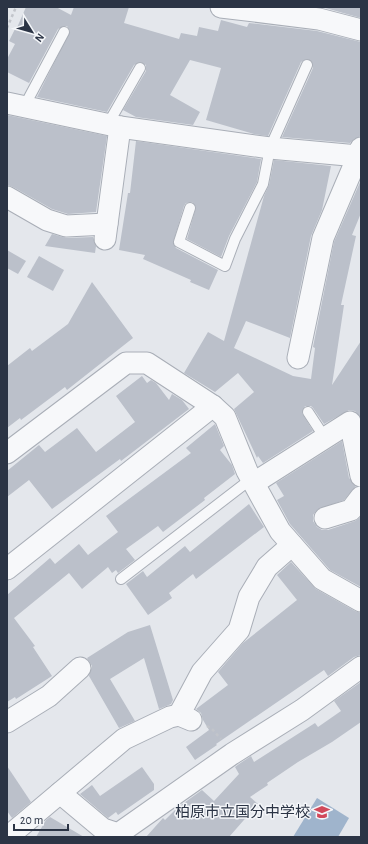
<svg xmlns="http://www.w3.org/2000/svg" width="368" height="844" font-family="'Alegreya Sans','Noto Sans JP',sans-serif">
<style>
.water{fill:#9fb4cc}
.building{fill:#bbc0ca}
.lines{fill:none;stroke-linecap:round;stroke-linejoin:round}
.lane-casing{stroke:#a9aeb7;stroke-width:12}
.street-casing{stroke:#a9aeb7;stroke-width:23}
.path{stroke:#c2c5cb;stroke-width:2.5;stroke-dasharray:3 3;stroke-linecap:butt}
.lane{stroke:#f7f8fa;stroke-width:10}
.street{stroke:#f7f8fa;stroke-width:21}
.labels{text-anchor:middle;stroke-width:3;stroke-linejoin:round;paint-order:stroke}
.poi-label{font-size:15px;fill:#2b3445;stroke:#f4f6f9;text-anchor:end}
</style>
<rect width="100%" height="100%" fill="#e4e7ec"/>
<path class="water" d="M317,798L349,818L338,837H293Z"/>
<g class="building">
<path d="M26,7H56L71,15L74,7H129L124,23L179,39L181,33L197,36L199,27L218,31L221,20L247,27L249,23L317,31L361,42V136L354,139L350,143L282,137L313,68L312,62L307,59L301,62L268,136L254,134L206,120L221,68L190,60L170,95L200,112L193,125L136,117L123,110L146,71V65L140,62L134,65L107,112L37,97L70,31L67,26H64L58,29L29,83L7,72V59L15,44L9,41L15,29L16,30Z"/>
<path d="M320,7H361V18L322,7Z"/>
<path d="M7,115L107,136L96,212L68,214L52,209L13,187L7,185Z"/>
<path d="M136,141L261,159L257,182L229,236L221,257L187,239L196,207L192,202L186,203L184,206L173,243L176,248L218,270L209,290L190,282L191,280L143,259L145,255L119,250L128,193H130Z"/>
<path d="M274,160L331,166L322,210L311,236L290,338L246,321L234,348L293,376L311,379L315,348L313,347L334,242L361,180V213L352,235L356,236L341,305H344L332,385L361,341V418L355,411L349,410L324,424L313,408L311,406H305L302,413L313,431L263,463L258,456L257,458L234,409L254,392L238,373L215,392L184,373L208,332L224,341L264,196L269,185Z"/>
<path d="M52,234L66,238L93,237L96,246L95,253L45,246Z"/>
<path d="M7,250L26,261L18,274L7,268Z"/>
<path d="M39,256L64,270L53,291L27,277Z"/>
<path d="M92,282L133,338L67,390L65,387L21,420L20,418L7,428V366L30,348L32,351L68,324Z"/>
<path d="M142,376L147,383L151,380L156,383L169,400L172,394L182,400L189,409L121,461L120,459L52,509L29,480L7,497V471L39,445L45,452L77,428L96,452L135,422L116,396Z"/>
<path d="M215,424L224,446L220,450L232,465L235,474L204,498L205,500L163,532L158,526L126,549L135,560L118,573L116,570L112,573L108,567L82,589L69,573L14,618L35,646L33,647L52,676L16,699L15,697L7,702V595L50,558L55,564L79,544L88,555L118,532L106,516L191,453L186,448Z"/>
<path d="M342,441L349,478L356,486L344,500L317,510L313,515V521L317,527L322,530H328L355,521L361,517V587L330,570L290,524L277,500L284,496L276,483Z"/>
<path d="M249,504L264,527L196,579L193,574L169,593L172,598L148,615L126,584L143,571L147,577L185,546L190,552Z"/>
<path d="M291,562L316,589L355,611L361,613V655L354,657L328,676L324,670L216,744L217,745L195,760L186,747L209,730L203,720L201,713L196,709L228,685L218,672L243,643L297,600L277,575Z"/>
<path d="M150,625L173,700L171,704L159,709L144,658L110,679L135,721L119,728L89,676L92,666L87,658L128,632Z"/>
<path d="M361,682V722L332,742L298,762L267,783L268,785L250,797L258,804L229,837H146L163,818L165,820L177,808L202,790L214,801L239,774L235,767L239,764L251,756L254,762L315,723L318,727L341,711L334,701Z"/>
<path d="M7,766L31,802L12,818L7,811Z"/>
<path d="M142,767L154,784V790L118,815L116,812L108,818L80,794L92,785L100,796Z"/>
<path d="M50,817L84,837H36L46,820Z"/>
</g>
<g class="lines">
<defs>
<g id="lane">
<path d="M24,107L64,32"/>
<path d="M108,124L140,68"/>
<path d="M190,208L179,242L225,266L235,239L263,184L270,148L307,65"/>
<path d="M308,412L325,438"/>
<path d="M121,579L251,479"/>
</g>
<g id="street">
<path d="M221,7L319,19L361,30"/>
<path d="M7,103L120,127L270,148L358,156L361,148"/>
<path d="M7,197L47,220L66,226L107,224"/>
<path d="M105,239L120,127"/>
<path d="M298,358L323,238L358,156"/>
<path d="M7,453L126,363H147L213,406L225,417L247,471L280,531L322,579L361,601"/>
<path d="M254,483L350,422L361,476"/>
<path d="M325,518L351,510L361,497"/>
<path d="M7,569L213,406"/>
<path d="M179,715L202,672L239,630L249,597L267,567L292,545"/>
<path d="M7,722L49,696L80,668"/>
<path d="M60,793L103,829L118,834L232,754L302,710L361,667"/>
<path d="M10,835L124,739L170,717L179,715L191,720"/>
</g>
</defs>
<use href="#lane" class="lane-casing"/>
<use href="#street" class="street-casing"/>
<g class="path">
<path d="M7,28L16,7"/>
<path d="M207,726L212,729L221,739"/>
</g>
<use href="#lane" class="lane"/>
<use href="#street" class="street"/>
</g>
<defs>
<symbol id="school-bare" viewBox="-9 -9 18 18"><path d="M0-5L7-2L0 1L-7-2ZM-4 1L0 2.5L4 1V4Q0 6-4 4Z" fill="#d1495b" stroke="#f4f6f9" stroke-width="2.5" paint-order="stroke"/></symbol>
</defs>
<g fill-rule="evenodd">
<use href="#school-bare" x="311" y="801" width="22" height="22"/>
</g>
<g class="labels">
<g class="poi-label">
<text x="310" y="817">柏原市立国分中学校</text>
</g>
</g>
<rect width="368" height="844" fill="none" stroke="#2b3445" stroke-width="16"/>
<g transform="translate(32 32) rotate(127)" stroke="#f4f6f9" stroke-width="3" paint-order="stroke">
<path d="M0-3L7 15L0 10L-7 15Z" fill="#2b3445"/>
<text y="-6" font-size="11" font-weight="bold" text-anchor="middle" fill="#2b3445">N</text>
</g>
<path d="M14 824v6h54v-6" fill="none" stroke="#2b3445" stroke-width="2"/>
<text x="20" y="824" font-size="12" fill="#2b3445" stroke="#f4f6f9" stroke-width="3" paint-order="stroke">20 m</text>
</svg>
